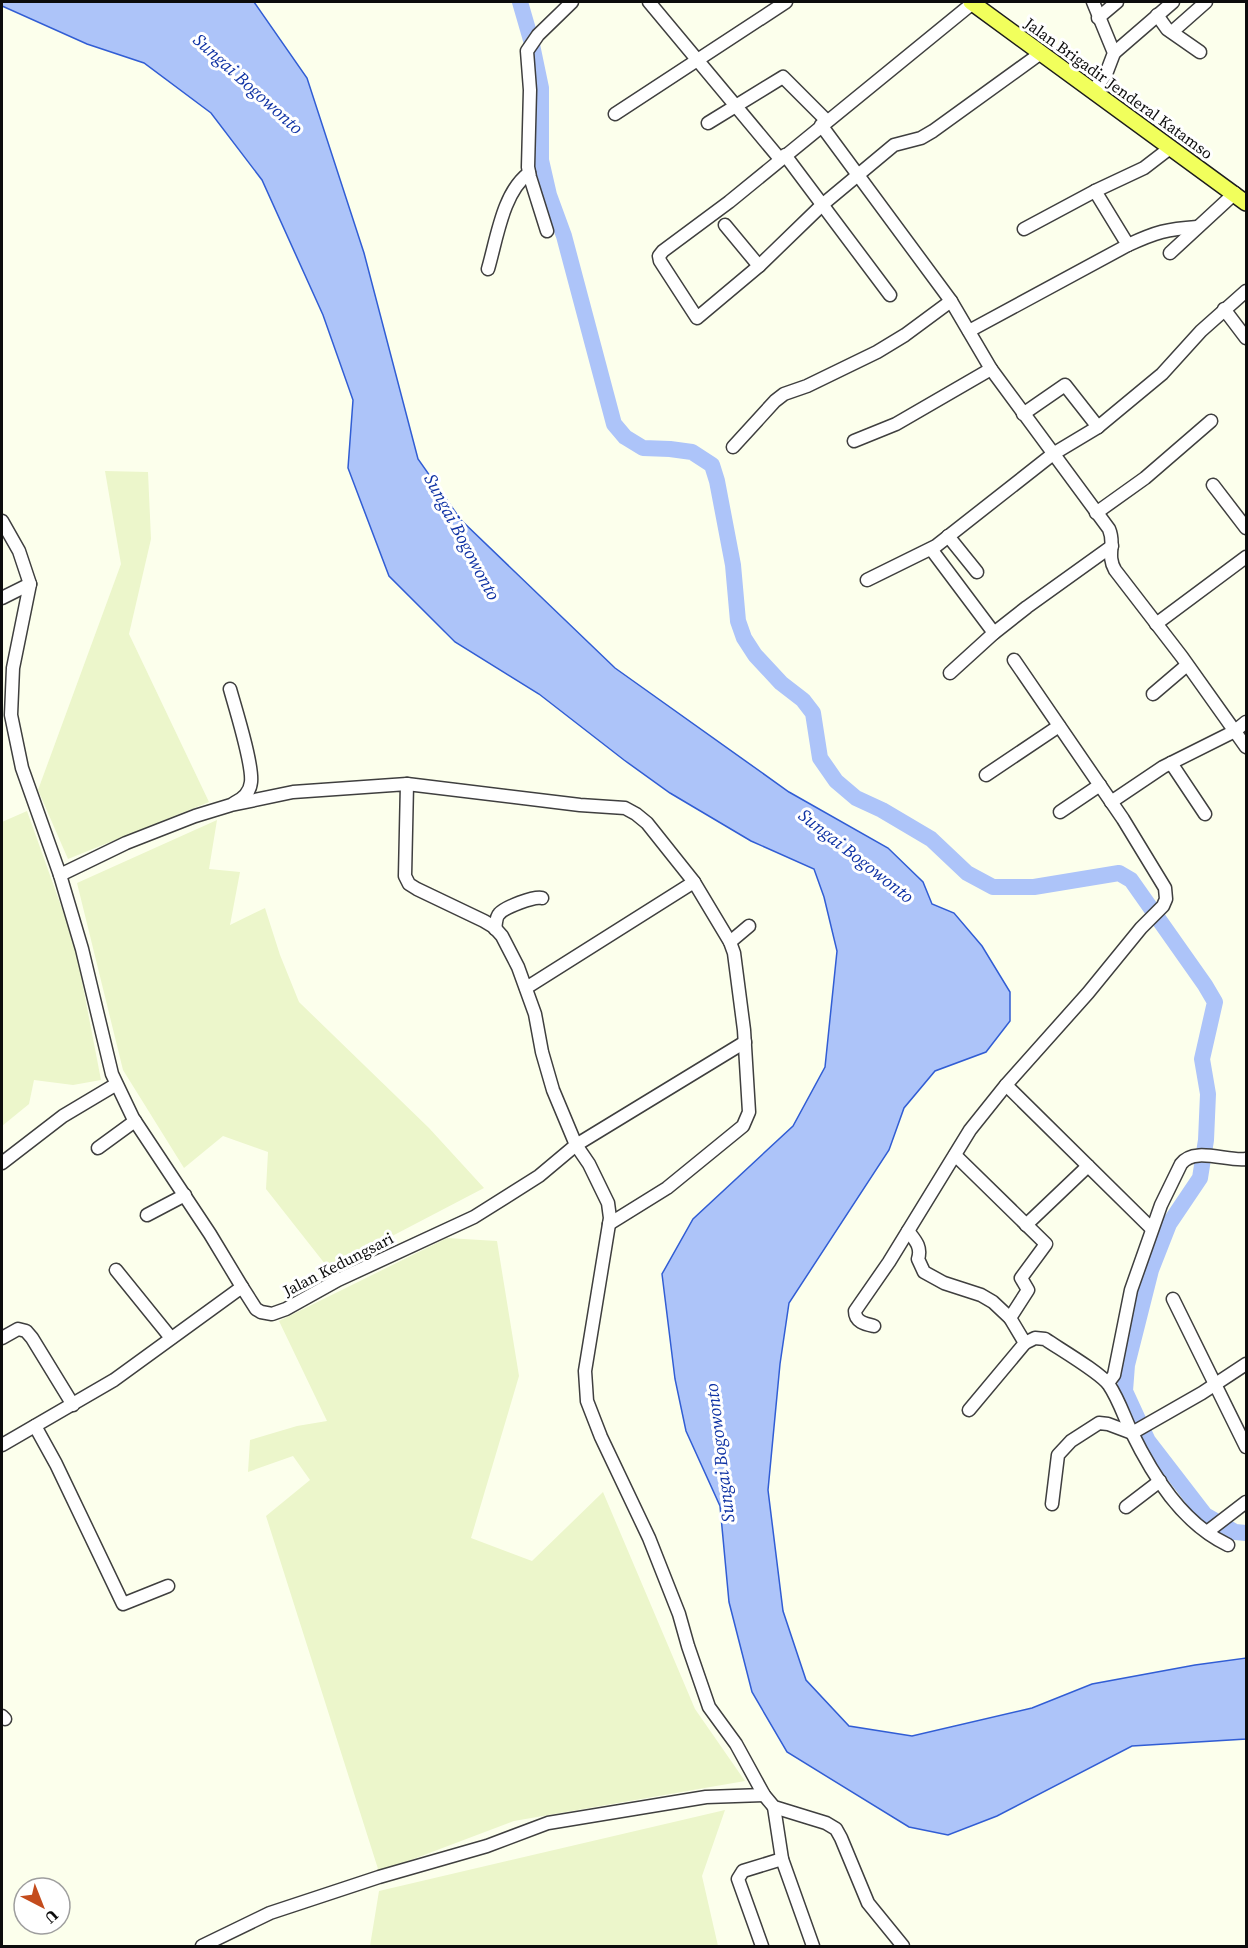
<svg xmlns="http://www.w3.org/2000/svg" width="1248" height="1948" font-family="'Source Serif 4',serif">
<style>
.farmland{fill:#ecf6cb}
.water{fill:#adc4f9;stroke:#315dd4;stroke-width:1.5}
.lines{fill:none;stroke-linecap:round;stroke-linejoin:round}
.river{stroke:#adc4f9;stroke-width:16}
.minor-casing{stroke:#3f3f3f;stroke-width:15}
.major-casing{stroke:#1d1d1d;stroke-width:18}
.minor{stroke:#fff;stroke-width:12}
.major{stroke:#f1ff5c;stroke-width:15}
.labels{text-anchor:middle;stroke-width:6;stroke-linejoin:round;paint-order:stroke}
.street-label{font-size:16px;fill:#0c0c0c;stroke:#fff}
.water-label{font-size:18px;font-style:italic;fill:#0f32a4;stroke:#fff}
</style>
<rect width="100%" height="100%" fill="#fcffec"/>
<g class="farmland">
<path d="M105,471L148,472L151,539L129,634L209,802L68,859L38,790L121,564Z"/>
<path d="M27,811L75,945L101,1080L73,1085L34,1080L29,1104L2,1126V822Z"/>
<path d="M217,820L209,869L240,872L230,925L265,908L280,955L299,1002L429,1128L484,1188L329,1269L266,1189L268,1152L223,1136L184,1168L123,1070L77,883Z"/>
<path d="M447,1238L497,1241L519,1376L471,1538L532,1561L603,1492L695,1709L745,1781L514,1821L379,1872L266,1516L310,1480L293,1456L248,1472L250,1440L297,1426L327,1421L279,1321Z"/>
<path d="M725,1810L702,1876L718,1946H370L379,1891Z"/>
</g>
<path class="water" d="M2,2H254L307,78L364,253L418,459L461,520L615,668L789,792L888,848L923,882L932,904L954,913L982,946L1010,992V1021L986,1052L935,1071L904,1108L889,1150L789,1303L780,1364L768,1490L783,1611L806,1680L849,1726L912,1736L1032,1708L1092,1684L1195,1665L1246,1658V1739L1132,1746L997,1816L948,1835L909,1827L787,1752L752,1692L729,1602L720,1506L686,1431L675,1379L662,1274L693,1219L793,1126L825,1067L837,951L824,897L814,869L751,841L670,793L624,760L539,694L455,642L389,576L348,468L353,400L323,315L262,180L211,113L144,63L87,44L2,6Z"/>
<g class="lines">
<path class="river" d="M520,2L531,40L541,88V160L549,195L564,236L614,424L625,437L643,448L670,449L692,452L712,465L717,481L733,565L738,621L744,638L755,655L781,683L803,700L813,713L820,758L836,781L856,798L882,810L931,839L967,873L993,887H1034L1119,873L1131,880L1205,985L1215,1002L1202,1059L1208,1094L1206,1140L1200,1178L1169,1224L1151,1270L1127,1365L1125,1391L1148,1441L1205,1515L1235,1532L1246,1533"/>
<defs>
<g id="minor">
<path d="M649,2L780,159"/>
<path d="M974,2L729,202L663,251L659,256L660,261L697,318L759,266L822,205L894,145L921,138L933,131L1041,53"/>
<path d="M1093,2L1114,53L1106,74L1093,91"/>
<path d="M1157,15L1167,29L1200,52"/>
<path d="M1098,18L1117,2"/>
<path d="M1172,32L1206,2"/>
<path d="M1114,53L1173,2"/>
<path d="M615,114L786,2"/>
<path d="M708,123L783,77L827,121"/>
<path d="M821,125L951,301L991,369L1109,529C1116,545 1106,554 1115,570L1182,657L1246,747"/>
<path d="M785,155L890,295"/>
<path d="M725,225L759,266"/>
<path d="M1024,229L1095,191L1144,168L1170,148"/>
<path d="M547,231L530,177L528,167L530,90L527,51L538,35L572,2"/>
<path d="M1128,245C1156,232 1167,229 1197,227"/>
<path d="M1170,253L1235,193"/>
<path d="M488,269C497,238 503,192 529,173"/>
<path d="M1224,309L1246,338"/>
<path d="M969,331L1128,245L1095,191"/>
<path d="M1023,414L1065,385L1098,427"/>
<path d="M854,441L896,424L991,369"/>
<path d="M733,447L775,401L784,394L807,386L877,352L905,335L951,301"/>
<path d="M1213,485L1246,528"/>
<path d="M1096,513L1145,478L1211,421"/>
<path d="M2,521L19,551L30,584L13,668L11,715L22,768L60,875L82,949L112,1074L133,1118L210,1234L242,1287"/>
<path d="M948,536L977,572"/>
<path d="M931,549L994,633"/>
<path d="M867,580L936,546L1053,454L1098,427L1162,374L1201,331L1246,291"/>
<path d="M2,598L30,584"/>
<path d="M1156,624L1246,557"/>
<path d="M950,673L994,633L1027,607L1112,546"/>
<path d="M230,689C235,707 253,764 251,782C250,792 243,799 234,803"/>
<path d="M1153,694L1187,665"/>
<path d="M1171,763L1205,814"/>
<path d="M986,775L1059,726"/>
<path d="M407,784L580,805L625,808L636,814L647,823L694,882L730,942L734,953L744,1030L749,1112L743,1126L667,1188L609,1224"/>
<path d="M1111,802L1163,767L1235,731L1246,722"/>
<path d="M1060,812L1100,785"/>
<path d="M60,875L126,843L195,816L231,805L293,792L407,784L405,876L409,884L417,889L484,921L494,927L502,936L518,967L535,1014L542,1052L553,1090L576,1145L589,1164L608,1203L610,1218L585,1371L587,1401L601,1437L649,1538L679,1614L688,1646L709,1707L736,1744L764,1795L774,1807L826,1823L836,1829L841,1838L868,1903L903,1946"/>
<path d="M495,929C496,924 496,917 499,914C505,907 534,896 542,898"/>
<path d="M730,942L749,926"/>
<path d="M526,988L694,882"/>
<path d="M1006,1085L1152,1229"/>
<path d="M98,1148L135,1121"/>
<path d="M955,1155L1046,1244L1021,1278L1028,1290L1010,1318L1025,1343"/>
<path d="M2,1163L63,1116L115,1085"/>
<path d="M147,1215L185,1195"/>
<path d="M1026,1225L1088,1166"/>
<path d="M908,1231C915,1240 922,1247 918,1259L924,1272L944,1283L981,1295L993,1302L1010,1318"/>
<path d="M116,1270L171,1338"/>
<path d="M1173,1299L1246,1447"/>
<path d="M874,1326C865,1324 855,1322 855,1311L889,1262L970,1130L1006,1085L1088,993L1141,928L1163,906L1166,899L1165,888L1123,819L1014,660"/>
<path d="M2,1338L18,1329L26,1331L32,1338L73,1405"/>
<path d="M1108,1383L1114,1375L1131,1290L1161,1205L1181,1164C1194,1146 1228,1162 1246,1159"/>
<path d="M969,1410L1025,1343L1035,1338L1045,1339C1058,1348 1101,1373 1109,1385C1118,1398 1124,1416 1131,1431C1153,1476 1182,1523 1228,1545"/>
<path d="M35,1426L56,1464L123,1604L168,1586"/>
<path d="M2,1445L114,1380L242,1287L256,1309L261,1312L272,1314L286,1309L338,1280L474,1217L539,1176L576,1145L745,1042"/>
<path d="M1052,1504L1058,1455L1071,1441L1099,1423L1108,1424L1132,1433L1202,1393L1246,1364"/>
<path d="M1126,1507L1160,1481"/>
<path d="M1207,1532L1246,1502"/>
<path d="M2,1716L5,1719"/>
<path d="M774,1807L782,1859L813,1946"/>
<path d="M202,1946L270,1913L379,1877L487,1846L548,1823L706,1797L764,1795"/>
<path d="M762,1946L738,1879L743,1871L782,1859"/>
</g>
<path id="major" d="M971,2L1246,203"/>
</defs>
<use href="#minor" class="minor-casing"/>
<use href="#major" class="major-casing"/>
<use href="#minor" class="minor"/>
<use href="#major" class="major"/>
</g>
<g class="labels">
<g class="street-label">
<text transform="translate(1119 88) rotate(36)" y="6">Jalan Brigadir Jenderal Katamso</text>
<text transform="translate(338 1264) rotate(-27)" y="6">Jalan Kedungsari</text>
</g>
<g class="water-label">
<text transform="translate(248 84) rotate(42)" y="6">Sungai Bogowonto</text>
<text transform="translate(462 537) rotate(62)" y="6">Sungai Bogowonto</text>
<text transform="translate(856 856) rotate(38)" y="6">Sungai Bogowonto</text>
<text transform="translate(720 1453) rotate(-97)" y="6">Sungai Bogowonto</text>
</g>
</g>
<rect width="1248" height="1948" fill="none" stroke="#0c0c0c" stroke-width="6"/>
<g transform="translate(42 1906) rotate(138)"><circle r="28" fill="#ffffff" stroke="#9e9e9e" stroke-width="1.5"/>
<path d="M0-4.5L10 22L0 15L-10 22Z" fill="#c44c1d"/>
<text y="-9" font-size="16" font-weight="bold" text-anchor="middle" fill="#0c0c0c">U</text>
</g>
</svg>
